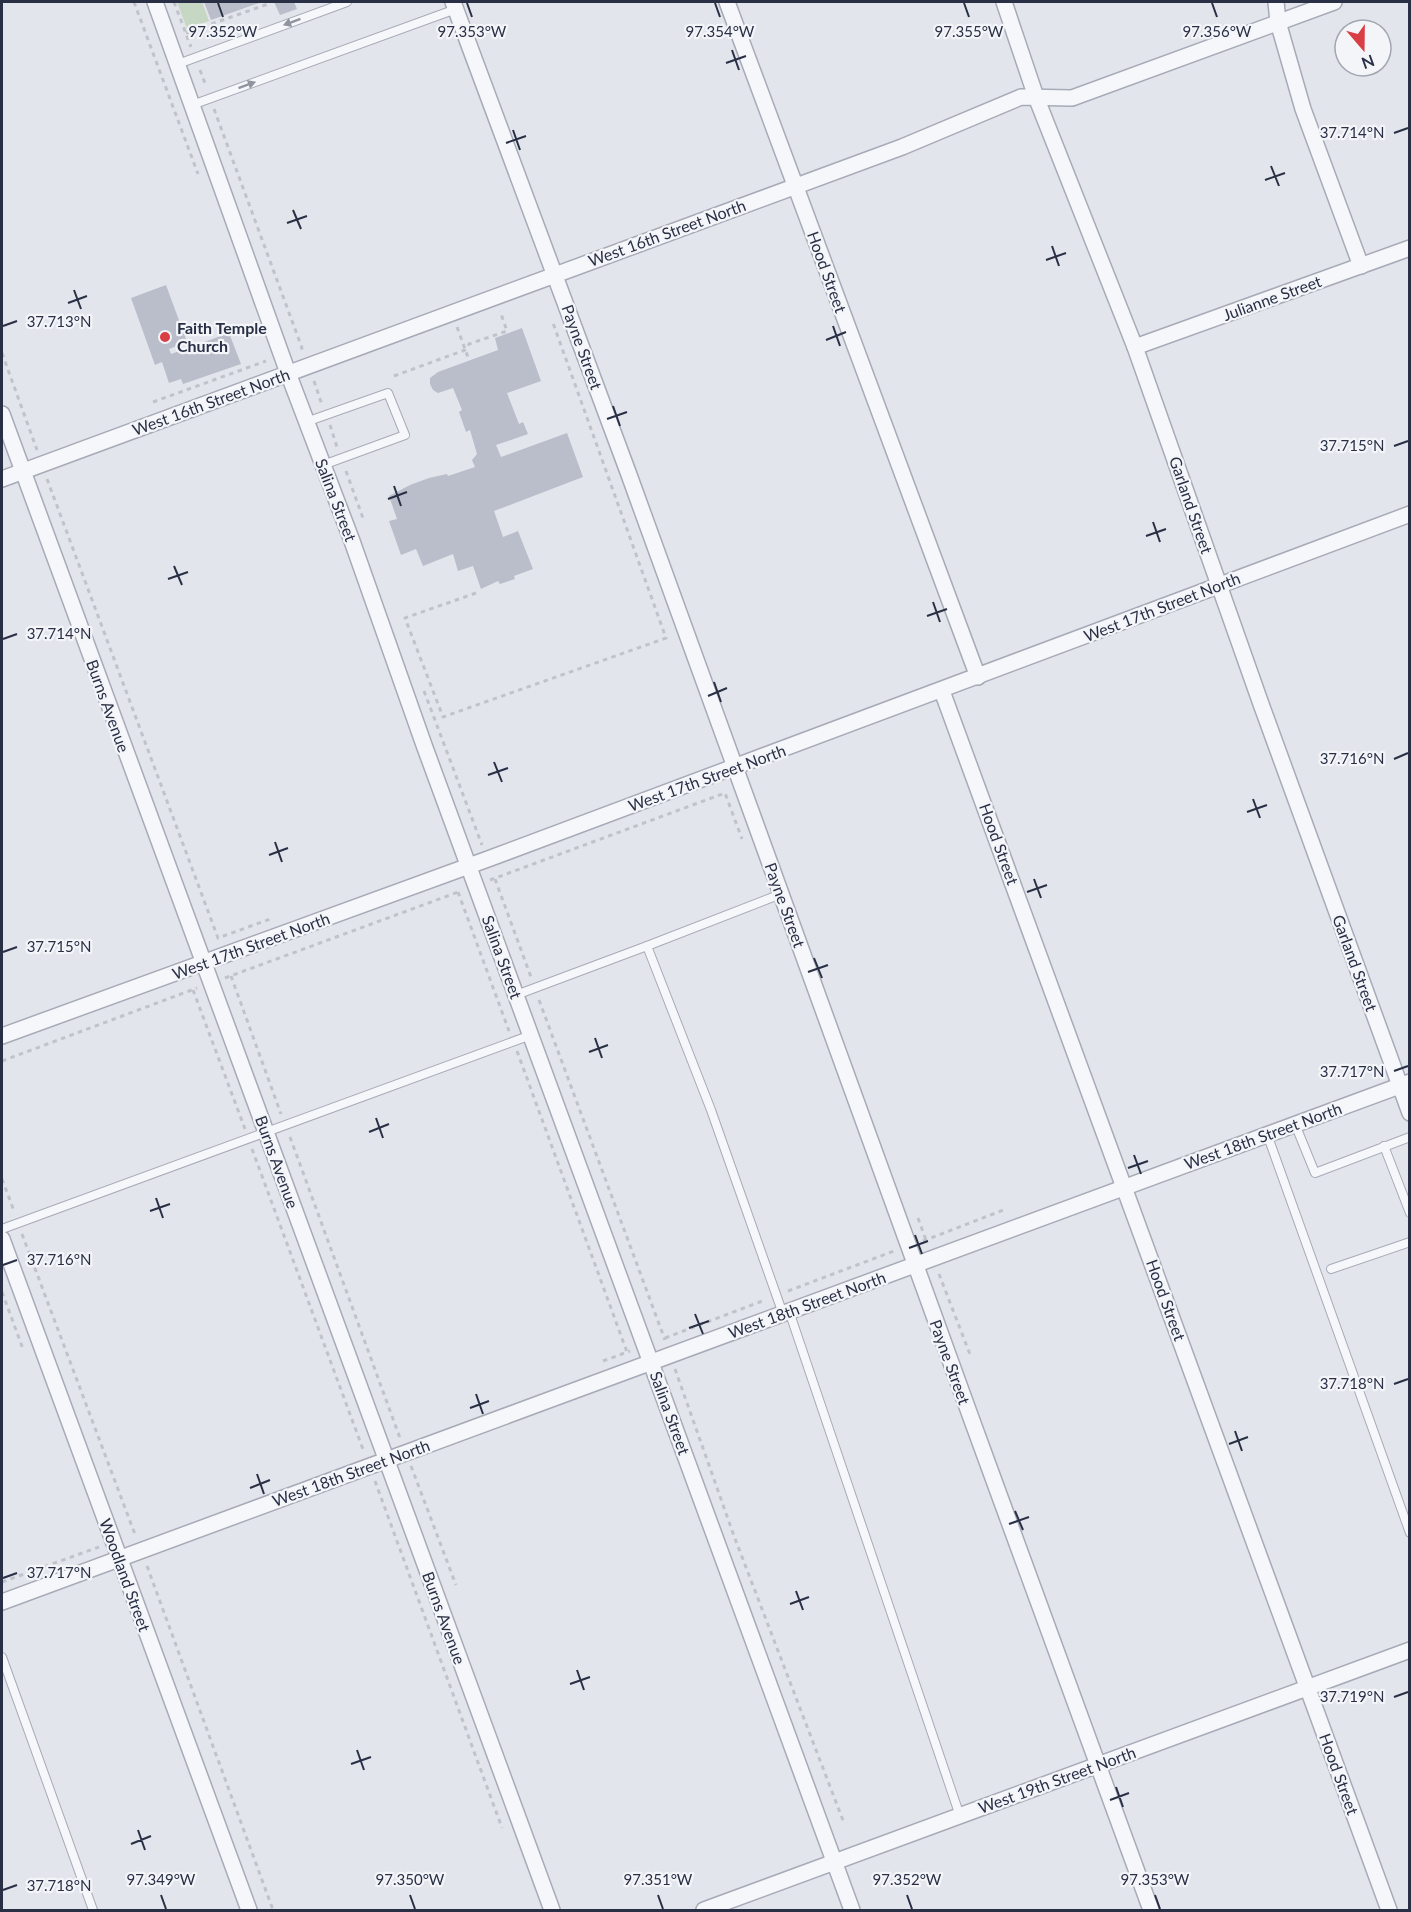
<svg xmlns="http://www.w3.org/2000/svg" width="1411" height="1912" font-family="Lato,sans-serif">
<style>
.green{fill:#c6d7c3}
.building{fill:#b9beca}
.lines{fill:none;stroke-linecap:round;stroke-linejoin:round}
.service-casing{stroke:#a7abb7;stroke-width:10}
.minor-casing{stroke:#a7abb7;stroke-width:18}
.path{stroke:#c1c3cb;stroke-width:3;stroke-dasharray:4.5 4.5;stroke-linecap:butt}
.service{stroke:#f6f7fa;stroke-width:8}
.minor{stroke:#f6f7fa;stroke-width:15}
.oneway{fill:#9094a0}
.ticks{fill:none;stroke:#293046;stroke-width:2}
.poi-dot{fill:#da3e45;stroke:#f3f5f9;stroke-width:2}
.labels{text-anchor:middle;stroke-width:4.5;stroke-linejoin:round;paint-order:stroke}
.street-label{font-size:16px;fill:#293046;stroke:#f3f5f9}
.poi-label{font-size:16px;font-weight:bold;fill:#293046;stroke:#f3f5f9;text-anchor:start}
.ticks-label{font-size:15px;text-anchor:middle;fill:#293046;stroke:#f3f5f9;stroke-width:4.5;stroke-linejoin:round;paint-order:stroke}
</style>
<rect width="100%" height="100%" fill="#e3e5ec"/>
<path class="green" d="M177,2H202L209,21L187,29Z"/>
<g class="building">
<path d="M204,2H262L211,20Z"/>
<path d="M274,2H294L297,9L280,15Z"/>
<path d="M166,285L187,342L169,349L171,354L229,333L241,364L183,384L181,379L169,383L162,362L155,365L131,298Z"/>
<path d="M522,328L541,381L507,393L519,424L523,422L528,434L496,445L501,457L567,433L583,477L494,511L503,537L518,531L533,569L514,576L515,579L500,584L498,581L481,589L473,566L458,571L453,554L423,566L416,549L401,555L389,521L397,519L389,496L410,485L429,478L447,474L448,476L475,467L472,460L477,454L470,430L466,432L459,412L462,410L453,388L438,393L433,390L430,384V378L438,372L498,350L495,338Z"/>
</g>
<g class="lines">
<defs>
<g id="service">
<path d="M178,64L347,2"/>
<path d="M192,105L456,9"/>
<path d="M306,422L388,393L405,435L323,465"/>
<path d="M781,894L647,946L711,1110L783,1314"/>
<path d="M516,995L647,946"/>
<path d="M1295,1124L1315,1173L1410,1137"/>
<path d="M1267,1134L1410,1533"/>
<path d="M1384,1146L1410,1213"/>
<path d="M2,1229L531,1035"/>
<path d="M1331,1269L1410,1242"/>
<path d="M789,1311L960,1816"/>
<path d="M2,1657L93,1910"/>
</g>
<g id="minor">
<path d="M155,2L288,373L352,541L424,745L852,1910"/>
<path d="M453,2L628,472L974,1426L1151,1910"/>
<path d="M727,2L978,677"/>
<path d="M1004,2L1036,97L1135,347L1261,704L1410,1113"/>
<path d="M1276,2L1278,22L1303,109L1361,266"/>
<path d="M1135,347L1410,248"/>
<path d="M2,414L552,1910"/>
<path d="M2,479L902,147L1021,97L1072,98L1334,2"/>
<path d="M942,691L1389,1910"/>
<path d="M2,1036L488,859L1410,514"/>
<path d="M2,1239L249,1910"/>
<path d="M2,1602L1410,1082"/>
<path d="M704,1910L1410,1650"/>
</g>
</defs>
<use href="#service" class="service-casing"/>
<use href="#minor" class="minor-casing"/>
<g class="path">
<path d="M134,2L198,174"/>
<path d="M174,2L191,47"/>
<path d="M186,33L268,4"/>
<path d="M200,70L206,86"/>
<path d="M214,109L302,348L296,350"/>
<path d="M457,327L469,360"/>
<path d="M2,353L37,450"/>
<path d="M394,376L465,350L469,344L507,331L500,311"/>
<path d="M314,381L322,405"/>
<path d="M153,402L266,361"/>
<path d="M330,425L337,447"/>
<path d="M346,471L364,521"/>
<path d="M47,479L218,938L273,918"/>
<path d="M476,593L405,618L443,717L666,638L553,323"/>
<path d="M424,691L482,845"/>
<path d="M495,879L531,977"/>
<path d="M490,880L725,793L742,839"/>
<path d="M458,892L509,1031"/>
<path d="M231,976L281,1114"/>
<path d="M225,978L461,891"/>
<path d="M193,990L245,1129"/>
<path d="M539,1000L665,1340"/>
<path d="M517,1051L627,1352"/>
<path d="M2,1061L197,988"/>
<path d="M290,1137L400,1438"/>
<path d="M252,1149L364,1452"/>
<path d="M2,1179L14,1211"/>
<path d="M918,1218L926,1240"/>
<path d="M22,1234L136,1537"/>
<path d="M923,1241L1006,1209"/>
<path d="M939,1274L971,1357"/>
<path d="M788,1291L894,1251"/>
<path d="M2,1292L23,1349"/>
<path d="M665,1338L765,1300"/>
<path d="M603,1361L630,1351"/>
<path d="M675,1369L734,1536L844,1823"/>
<path d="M411,1466L456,1585"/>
<path d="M375,1481L502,1828"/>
<path d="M147,1566L273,1910"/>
<path d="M2,1582L99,1547"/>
</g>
<use href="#service" class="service"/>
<use href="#minor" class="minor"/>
</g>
<defs><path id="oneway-solid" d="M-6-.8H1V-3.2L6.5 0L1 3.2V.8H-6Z" transform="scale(1.5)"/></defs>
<g class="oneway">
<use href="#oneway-solid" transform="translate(292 22) rotate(160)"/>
<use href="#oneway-solid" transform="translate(247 85) rotate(-20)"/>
</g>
<path class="ticks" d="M218,3L223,17M467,3L472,17M715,3L720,17M964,3L969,17M1212,3L1217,17M732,50L739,70M726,63L746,56M513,130L520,150M1394,133L1408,128M506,143L526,136M1271,166L1279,186M1265,180L1285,173M293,210L301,229M287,223L307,216M1052,246L1059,266M1046,260L1066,253M74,290L81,309M68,303L87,296M3,326L17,321M833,326L840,346M826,340L846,332M613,406L620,426M607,419L627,412M1394,446L1408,441M394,486L401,506M388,499L407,492M1153,522L1160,542M1146,536L1166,529M174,566L182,585M168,579L188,572M933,602L940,622M927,616L947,609M3,639L17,634M714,682L721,702M708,696L727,688M1394,759L1408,753M494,762L502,782M488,775L508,768M1253,799L1260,818M1247,812L1267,805M275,842L282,862M269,855L288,848M1034,879L1041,898M1027,892L1047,885M3,952L17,947M814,958L822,978M808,972L828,965M595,1038L602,1058M589,1052L608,1045M1394,1071L1408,1066M376,1118L383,1138M369,1132L389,1124M1134,1155L1141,1174M1128,1168L1148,1161M156,1198L163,1218M150,1211L170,1204M915,1235L922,1254M909,1248L928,1241M3,1265L17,1260M695,1314L703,1334M689,1328L709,1321M1394,1384L1408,1379M476,1394L483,1414M470,1408L489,1401M1235,1431L1242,1451M1229,1444L1248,1437M257,1474L264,1494M250,1488L270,1480M1015,1511L1023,1530M1009,1524L1029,1517M3,1578L17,1573M796,1591L803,1610M790,1604L809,1597M577,1670L584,1690M570,1684L590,1677M1394,1697L1408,1692M357,1750L364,1770M351,1764L371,1757M1116,1787L1123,1807M1110,1800L1129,1793M138,1830L145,1850M131,1844L151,1836M3,1890L17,1885M161,1895L166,1909M410,1895L415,1909M658,1895L663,1909M907,1895L912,1909M1155,1895L1160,1909"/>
<circle class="poi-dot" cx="165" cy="337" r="6"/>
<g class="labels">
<g class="street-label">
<text transform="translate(667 233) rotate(-20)" y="6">West 16th Street North</text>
<text transform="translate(827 272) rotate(70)" y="6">Hood Street</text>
<text transform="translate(1272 298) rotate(-20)" y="6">Julianne Street</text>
<text transform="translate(582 347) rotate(70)" y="6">Payne Street</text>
<text transform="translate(211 402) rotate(-20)" y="6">West 16th Street North</text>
<text transform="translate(336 500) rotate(69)" y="6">Salina Street</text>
<text transform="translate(1191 505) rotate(71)" y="6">Garland Street</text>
<text transform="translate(1162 607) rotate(-21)" y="6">West 17th Street North</text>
<text transform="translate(108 706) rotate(70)" y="6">Burns Avenue</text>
<text transform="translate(707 778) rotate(-20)" y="6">West 17th Street North</text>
<text transform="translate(999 844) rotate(70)" y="6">Hood Street</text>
<text transform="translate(785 905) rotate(70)" y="6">Payne Street</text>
<text transform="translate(251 946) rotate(-20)" y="6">West 17th Street North</text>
<text transform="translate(502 957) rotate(70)" y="6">Salina Street</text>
<text transform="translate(1355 963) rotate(70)" y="6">Garland Street</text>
<text transform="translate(1263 1136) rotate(-20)" y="6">West 18th Street North</text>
<text transform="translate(277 1162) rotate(70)" y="6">Burns Avenue</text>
<text transform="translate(1166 1300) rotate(70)" y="6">Hood Street</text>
<text transform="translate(807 1305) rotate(-20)" y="6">West 18th Street North</text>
<text transform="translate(950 1362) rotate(70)" y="6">Payne Street</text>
<text transform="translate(670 1413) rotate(70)" y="6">Salina Street</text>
<text transform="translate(351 1473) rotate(-20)" y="6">West 18th Street North</text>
<text transform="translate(125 1575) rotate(70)" y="6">Woodland Street</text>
<text transform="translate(444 1618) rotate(70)" y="6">Burns Avenue</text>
<text transform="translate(1339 1774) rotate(70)" y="6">Hood Street</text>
<text transform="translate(1057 1780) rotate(-20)" y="6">West 19th Street North</text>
</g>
<g class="poi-label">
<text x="177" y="334">Faith Temple<tspan x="177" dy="18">Church</tspan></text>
</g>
</g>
<g class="ticks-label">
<text x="223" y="37">97.352°W</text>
<text x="472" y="37">97.353°W</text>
<text x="720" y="37">97.354°W</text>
<text x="969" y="37">97.355°W</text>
<text x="1217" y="37">97.356°W</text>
<text x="1352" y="138">37.714°N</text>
<text x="59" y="327">37.713°N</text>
<text x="1352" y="451">37.715°N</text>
<text x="59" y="639">37.714°N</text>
<text x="1352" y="764">37.716°N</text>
<text x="59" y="952">37.715°N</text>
<text x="1352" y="1077">37.717°N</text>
<text x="59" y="1265">37.716°N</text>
<text x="1352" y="1389">37.718°N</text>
<text x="59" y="1578">37.717°N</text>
<text x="1352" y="1702">37.719°N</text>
<text x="161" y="1885">97.349°W</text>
<text x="410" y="1885">97.350°W</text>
<text x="658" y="1885">97.351°W</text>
<text x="907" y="1885">97.352°W</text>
<text x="1155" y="1885">97.353°W</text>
<text x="59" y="1891">37.718°N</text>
</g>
<rect width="1411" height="1912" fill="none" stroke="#293046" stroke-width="6"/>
<g transform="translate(1363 48) rotate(160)"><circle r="28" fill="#f3f5f9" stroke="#a2a6b1" stroke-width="1.5"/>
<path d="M0-4.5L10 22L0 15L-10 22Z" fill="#da3e45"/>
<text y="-9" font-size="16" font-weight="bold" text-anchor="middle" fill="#293046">N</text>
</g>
</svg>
